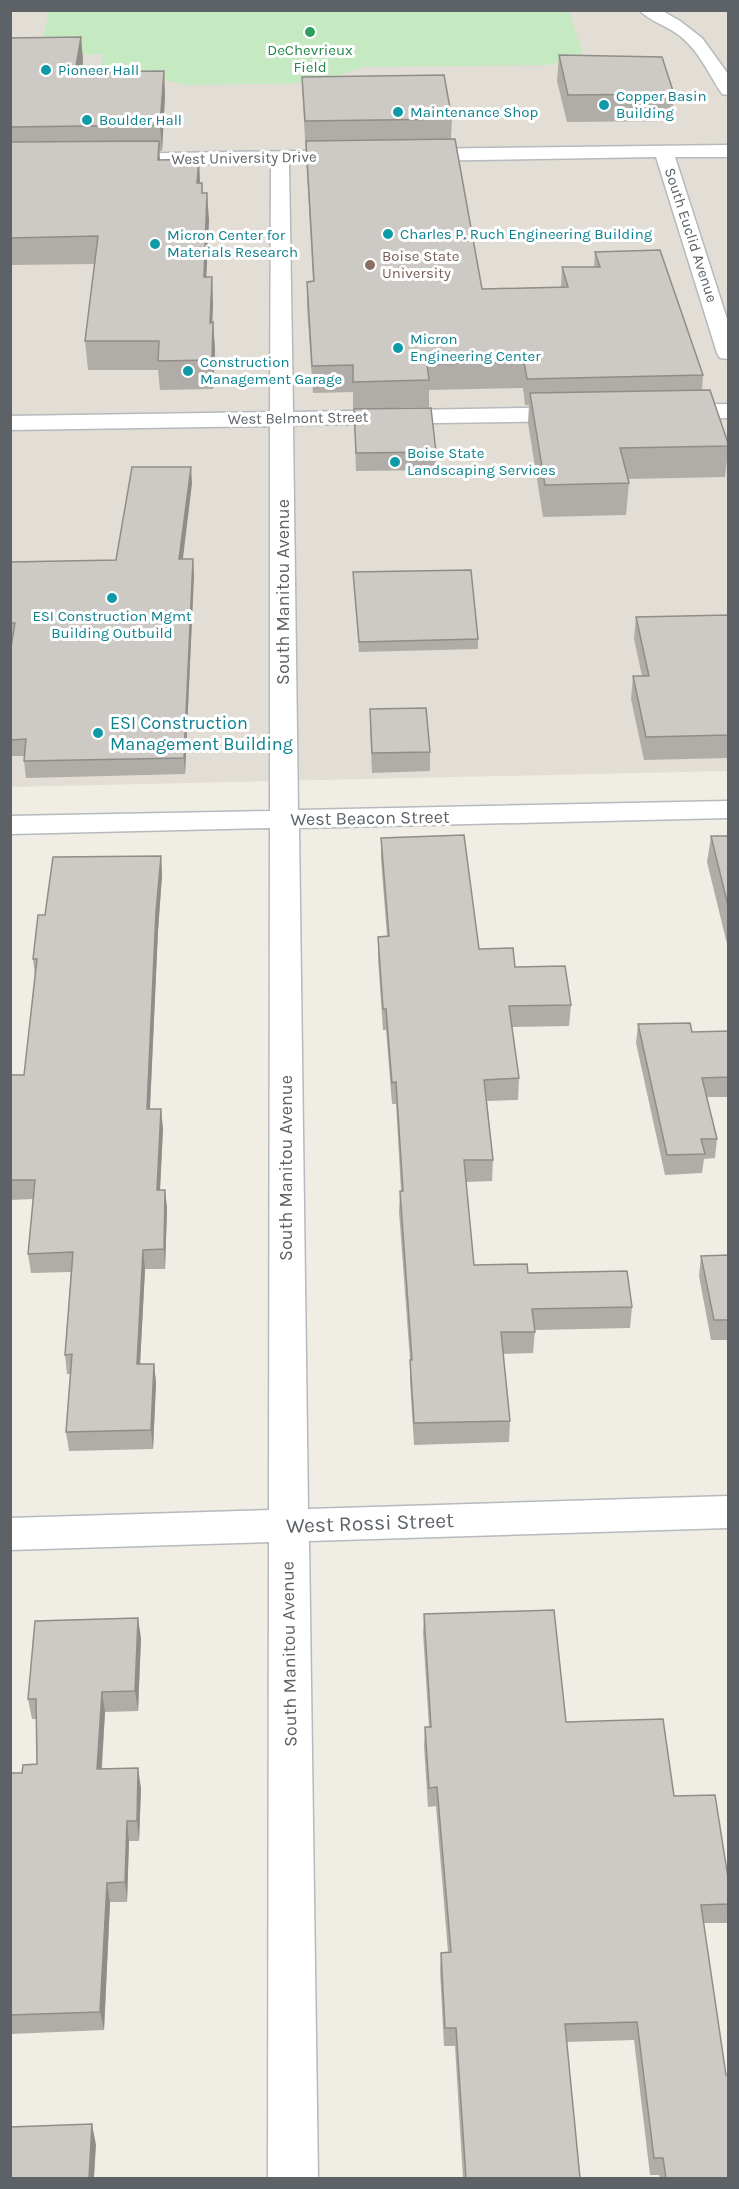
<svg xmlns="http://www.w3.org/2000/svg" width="739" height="2189" font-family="Karla,sans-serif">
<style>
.education{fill:#e2ded6}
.green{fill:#c5e9c1}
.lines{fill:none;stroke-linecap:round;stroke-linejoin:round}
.minor-casing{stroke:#b6b9bd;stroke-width:3}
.minor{fill:#fff;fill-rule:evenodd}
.wall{fill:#b0ada9}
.shaded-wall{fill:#908d89}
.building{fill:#cdc9c4;stroke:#908d89;stroke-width:1.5}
.leisure-dot{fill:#2e9e5b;stroke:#fff;stroke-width:2}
.culture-dot{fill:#0f9aa8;stroke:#fff;stroke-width:2}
.education-dot{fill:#8d6e63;stroke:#fff;stroke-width:2}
.labels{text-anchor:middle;stroke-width:6;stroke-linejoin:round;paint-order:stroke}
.far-leisure-label{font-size:15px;fill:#27864d;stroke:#fff}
.far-culture-label{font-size:15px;fill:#0d838f;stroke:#fff;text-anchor:start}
.far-street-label{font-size:15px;fill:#5d6267;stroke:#fff}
.far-education-label{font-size:15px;fill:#785e54;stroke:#fff;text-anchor:start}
.street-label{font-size:18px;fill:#5d6267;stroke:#fff}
.culture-label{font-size:18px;fill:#0d838f;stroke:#fff;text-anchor:start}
.near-street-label{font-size:21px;fill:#5d6267;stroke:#fff}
</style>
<rect width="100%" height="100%" fill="#f0ede5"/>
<path class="education" d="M10,11H728V771L11,787Z"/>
<path class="green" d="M569,10L583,55L549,65L364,67L315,83L183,85L160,78L100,79L103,54L40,55L49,11Z"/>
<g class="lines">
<defs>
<g id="minor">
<path d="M639,10H661L680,21L702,38L728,74V95L722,94C708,73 700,52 680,36C668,26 649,21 639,10Z"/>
<path d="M728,145V157H675L728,322V359L720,358L717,353L656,157L412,161L405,159L403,155L405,151L412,149Z"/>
<path d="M352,150L359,152L361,156L359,160L289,163L293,412L574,407L582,409L585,414L582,419L574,421L293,425L298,810L728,801V818L299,828L308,1509L728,1496V1528L309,1541L318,2178H268L269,1542L10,1550V1518L269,1510L270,828L10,834V816L270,811V426L10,430V416L270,412L271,163L115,166L108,164L106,160L108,156L115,154Z"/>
<path d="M728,404V418L673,419L665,417L662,412L665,407L673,405Z"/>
</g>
</defs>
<use href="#minor" class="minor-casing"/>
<use href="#minor" class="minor"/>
</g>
<g class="wall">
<path d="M81,37L83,61L82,72L164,71L165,96L162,151H159L160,160L199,159L200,183H202L203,193L209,220L206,277H212L213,305L212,322H213L215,351L213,389L160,390L158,370H88L85,341L95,264L10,265V38Z"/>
<path d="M559,55L674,94L672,121L567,122L557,81Z"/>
<path d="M302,77L452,119L451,139L482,289L561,287L562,267H594L595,252L703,375L702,390L729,445L725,477L628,479L629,483L626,515L543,517L528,423L529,405H525L523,388L429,390V407L353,409V392L313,393L307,307V282L313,281L303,103Z"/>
<path d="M354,409L436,452V470L356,471Z"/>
<path d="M192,483L182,559L194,575L185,774L26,778L24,761L25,756H10V653L12,639H10V562L116,560Z"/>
<path d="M353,572L478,639V649L359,652Z"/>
<path d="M729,615V758L644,760L631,699L633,676H642L634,639L636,617Z"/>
<path d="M370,709L430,752V771L372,773L370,728Z"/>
<path d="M711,836H729V952L707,862Z"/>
<path d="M381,838L479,949L515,967L571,1005L569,1026L512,1027L519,1078L518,1100L487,1101L493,1160L492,1181L466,1182L474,1265L528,1273L632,1307L630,1328L535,1330L533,1353L503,1354L510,1421L509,1442L414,1445L410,1381V1360L399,1212L400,1191H401L396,1104H392L386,1030H383L378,958V937L387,936L381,859Z"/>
<path d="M161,856L162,875L158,931L150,1109L163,1128L160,1190H165L167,1209L165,1269H145L140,1364H154L156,1383L153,1449L69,1451L66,1432L71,1374H67L65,1355L71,1272L31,1273L28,1254L33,1199L10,1200V1075H24L35,976L33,959L45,915Z"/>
<path d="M638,1024L692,1032L729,1031V1097H707L717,1139L715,1158L704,1159L702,1173L665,1175L636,1043Z"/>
<path d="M729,1255V1340H711L699,1276L701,1256Z"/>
<path d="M424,1614L566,1722L674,1796L729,1904V1917L727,1923H703L729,2178H660L659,2175H650L634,2040L566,2042L580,2178H463L455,2046H444L440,1971L441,1953L448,1952L436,1806L428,1807L424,1746L425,1727H429L423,1633Z"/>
<path d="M141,1638L138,1711L105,1712L102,1769L141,1788L139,1841H129L127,1902H110L104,2030L10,2034V1773H22L37,1764L36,1719H32L28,1699Z"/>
</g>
<g class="shaded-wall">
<path d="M81,37L83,61L78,97L75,72Z"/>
<path d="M164,71L165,96L162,151L160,125Z"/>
<path d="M159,141L160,167L158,160Z"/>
<path d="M199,159L200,186L197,183Z"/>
<path d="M207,193L209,220L205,305L204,277Z"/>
<path d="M212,277L213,305L211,351L210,323Z"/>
<path d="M213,322L215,351L213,389L212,360Z"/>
<path d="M191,467L192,483L181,575L179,559Z"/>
<path d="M193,559L194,575L185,774L184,758Z"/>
<path d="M161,856L162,875L158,931L149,1128L147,1109L156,912Z"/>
<path d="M161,1109L163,1128L159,1210L157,1190Z"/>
<path d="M165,1190L167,1209L165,1269L164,1249Z"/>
<path d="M143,1250L145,1269L139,1384L137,1364Z"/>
<path d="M154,1364L156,1383L153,1449L151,1430Z"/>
<path d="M138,1618L141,1638L138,1711L135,1691Z"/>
<path d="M102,1692L105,1712L100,1789L97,1769Z"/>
<path d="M138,1768L141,1788L139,1841L137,1821Z"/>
<path d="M127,1821L129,1841L127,1902L125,1882Z"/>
<path d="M107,1883L110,1902L104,2030L100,2012Z"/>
<path d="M92,2124L96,2145L94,2178H89Z"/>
</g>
<g class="building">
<path d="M81,37L75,72L164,71L160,125L10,127V38Z"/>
<path d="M559,55L662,57L674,94L568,95Z"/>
<path d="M444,75L452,119L305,121L302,77Z"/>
<path d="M455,139L482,289L568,287L562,267H600L595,252L660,250L703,375L527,379L524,362L427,364L429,380L353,382V365L312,366L307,282L314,281L306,141Z"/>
<path d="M159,141L158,160L199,159L197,183H202V193H207L204,277H212L210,323L213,322L212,360L158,361L159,341H85L98,236L10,238V142Z"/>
<path d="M710,390L729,446L620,448L629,483L545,485L530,393Z"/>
<path d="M431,408L436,452L356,453L354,409Z"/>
<path d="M132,467H191L179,559H193L184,758L24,761L26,739L10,740V653L15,623H10V562L116,560Z"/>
<path d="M471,570L478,639L359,642L353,572Z"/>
<path d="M729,615V735L646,737L633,676H649L636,617Z"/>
<path d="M426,708L430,752L372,753L370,709Z"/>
<path d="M464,835L479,949L513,948L515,967L565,966L571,1005L509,1006L519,1078L484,1080L493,1160H464L474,1265L527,1264L528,1273L627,1271L632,1307L532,1309L535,1332H501L510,1421L414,1423L410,1360H412L400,1191H403L396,1082L392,1083L386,1009H383L378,937L389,936L381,838Z"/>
<path d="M711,836H729V910Z"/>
<path d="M161,856L156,912L147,1109H161L157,1190H165L164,1249L143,1250L137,1364H154L151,1430L66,1432L72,1354L65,1355L73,1252L28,1254L35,1180H10V1075H24L37,959H33L38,915H45L53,857Z"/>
<path d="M690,1023L692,1032L729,1031V1077L702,1078L717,1139H701L705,1154L667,1155L638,1024Z"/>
<path d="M729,1255V1320H714L701,1256Z"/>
<path d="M554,1610L566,1722L663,1719L674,1796L715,1795L729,1884V1904L701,1905L726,2075H729V2178H666L663,2158H654L637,2022L565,2024L580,2178H466L456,2028H445L441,1953L451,1952L437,1787L429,1788L425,1727H431L424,1614Z"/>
<path d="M138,1618L135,1691L102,1692L97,1769L138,1768L137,1821H127L125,1882L107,1883L100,2012L10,2015V1773H22L23,1765L37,1764L36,1699H28L35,1621Z"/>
<path d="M92,2124L89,2178H10V2127Z"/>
</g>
<circle class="leisure-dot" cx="310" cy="32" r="6"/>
<g class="culture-dot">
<circle cx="46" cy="70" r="6"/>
<circle cx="604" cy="105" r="6"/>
<circle cx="398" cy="112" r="6"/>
<circle cx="87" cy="120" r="6"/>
<circle cx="388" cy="234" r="6"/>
<circle cx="155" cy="244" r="6"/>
<circle cx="398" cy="348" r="6"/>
<circle cx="188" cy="371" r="6"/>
<circle cx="395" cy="462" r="6"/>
<circle cx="112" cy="598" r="6"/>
<circle cx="98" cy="733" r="6"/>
</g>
<circle class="education-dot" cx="370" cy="265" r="6"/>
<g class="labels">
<g class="far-leisure-label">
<text x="310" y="55">DeChevrieux<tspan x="310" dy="17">Field</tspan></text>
</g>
<g class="far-culture-label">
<text x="58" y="75">Pioneer Hall</text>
<text x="616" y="101">Copper Basin<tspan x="616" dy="17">Building</tspan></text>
<text x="410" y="117">Maintenance Shop</text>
<text x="99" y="125">Boulder Hall</text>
<text x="400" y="239">Charles P. Ruch Engineering Building</text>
<text x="167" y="240">Micron Center for<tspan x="167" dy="17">Materials Research</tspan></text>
<text x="410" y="344">Micron<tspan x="410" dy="17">Engineering Center</tspan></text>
<text x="200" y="367">Construction<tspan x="200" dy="17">Management Garage</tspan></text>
<text x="407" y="458">Boise State<tspan x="407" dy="17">Landscaping Services</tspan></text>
<text x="112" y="621" text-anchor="middle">ESI Construction Mgmt<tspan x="112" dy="17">Building Outbuild</tspan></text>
</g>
<g class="far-street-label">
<text transform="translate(244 158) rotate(-1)" y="5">West University Drive</text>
<text transform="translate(691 235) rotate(72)" y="5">South Euclid Avenue</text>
<text transform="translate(298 418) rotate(-1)" y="5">West Belmont Street</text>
</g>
<g class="far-education-label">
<text x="382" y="261">Boise State<tspan x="382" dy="17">University</tspan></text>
</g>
<g class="street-label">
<text transform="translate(283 592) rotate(-90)" y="6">South Manitou Avenue</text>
<text transform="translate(370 818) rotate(-1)" y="6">West Beacon Street</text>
<text transform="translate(286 1168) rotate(-90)" y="6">South Manitou Avenue</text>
<text transform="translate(289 1654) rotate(-91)" y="6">South Manitou Avenue</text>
</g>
<g class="culture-label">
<text x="110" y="729">ESI Construction<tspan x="110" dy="21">Management Building</tspan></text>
</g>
<g class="near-street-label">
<text transform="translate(370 1523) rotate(-2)" y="7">West Rossi Street</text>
</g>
</g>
<rect width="739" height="2189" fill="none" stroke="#5d6267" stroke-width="24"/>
</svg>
